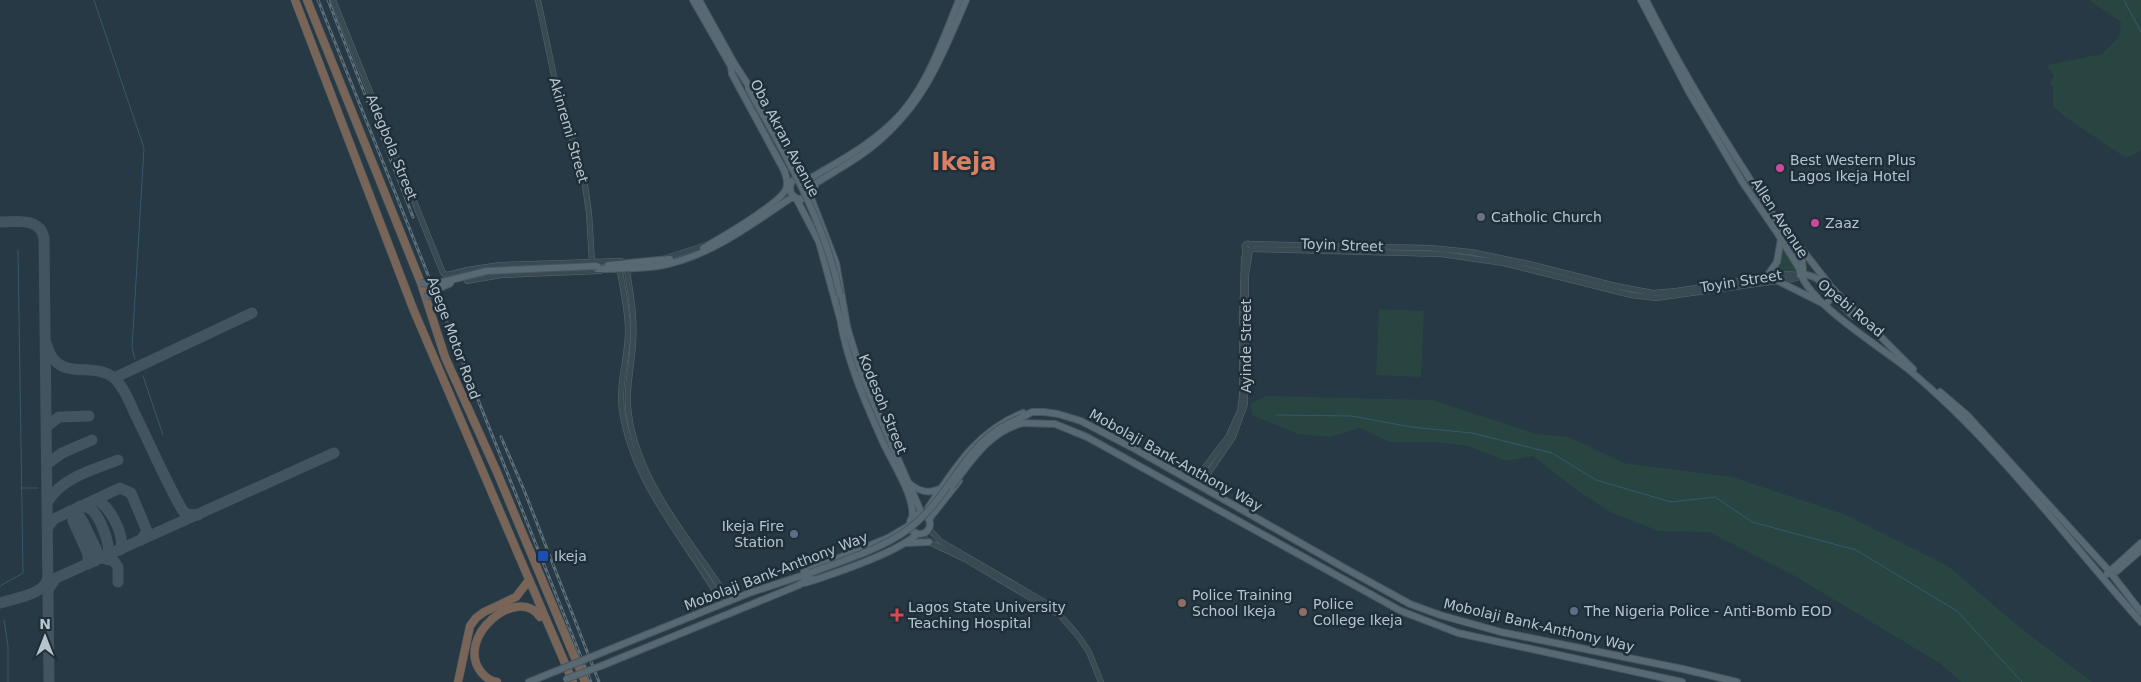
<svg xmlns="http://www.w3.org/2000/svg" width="2141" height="682" font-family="'DejaVu Sans',sans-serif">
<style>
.green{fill:#284542}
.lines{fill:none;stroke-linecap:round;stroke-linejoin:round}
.stream{stroke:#38586b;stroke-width:1}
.taxiway{stroke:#41545f;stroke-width:11}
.minor-casing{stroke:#586770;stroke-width:6}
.major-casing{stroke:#47565f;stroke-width:8}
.highway-casing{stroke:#45545d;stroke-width:9}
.minor{stroke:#3a4a53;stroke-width:5}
.major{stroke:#586973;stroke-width:6}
.highway{stroke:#796557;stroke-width:8}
.rail-casing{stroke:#5c6f7a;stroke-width:3}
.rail{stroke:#1f2f39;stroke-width:1;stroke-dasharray:4;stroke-linecap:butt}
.major-bridge-casing{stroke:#47565f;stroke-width:8;stroke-linecap:butt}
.major-bridge{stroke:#586973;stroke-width:6}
.hotel-dot{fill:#d1479c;stroke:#1f2f39;stroke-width:2}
.worship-dot{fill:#6b7280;stroke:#1f2f39;stroke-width:2}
.service-dot{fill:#5c6f8a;stroke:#1f2f39;stroke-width:2}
.transit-dot{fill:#1a4fb4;stroke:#1f2f39;stroke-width:2}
.education-dot{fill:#8d6e63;stroke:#1f2f39;stroke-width:2}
.health-dot{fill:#e0444e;stroke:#1f2f39;stroke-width:2}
.labels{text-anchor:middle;stroke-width:5;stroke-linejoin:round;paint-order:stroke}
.street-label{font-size:14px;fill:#b7c4cd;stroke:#1f2f39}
.poi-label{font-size:14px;fill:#b7c4cd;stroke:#1f2f39;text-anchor:start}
.town-label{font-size:24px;font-weight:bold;fill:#db8064;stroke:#1f2f39}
</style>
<rect width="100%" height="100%" fill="#263944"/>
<g class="green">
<path d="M2089,0H2141V151L2126,158L2065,117L2053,106V88L2050,83L2054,76L2047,65L2102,54L2119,37L2121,22Z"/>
<path d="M1784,250L1799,271L1797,273L1776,272L1781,252Z"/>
<path d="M1379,309L1424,311L1421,377L1376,375Z"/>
<path d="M1267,396L1433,400L1537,434L1569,437L1624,463L1732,477L1846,515L1948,566L2017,625L2092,682H1961L1941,664L1793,575L1709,532L1659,531L1612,513L1578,491L1533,456L1506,461L1468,446L1434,442H1389L1360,428L1331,437L1298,434L1252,415L1251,403Z"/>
</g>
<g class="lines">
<g class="stream">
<path d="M94,0L144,148L132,348L135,359"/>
<path d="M2124,0L2141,32"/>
<path d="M143,376L163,435"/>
<path d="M1277,415L1352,416L1411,427L1472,433L1552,453L1596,480L1671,502L1715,497L1752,522L1856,550L1957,611L2022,682"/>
<path d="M22,488H38"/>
<path d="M0,586L23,573L18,250"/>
<path d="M4,620L8,646V682"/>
</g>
<g class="taxiway">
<path d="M0,222C16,222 40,217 44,238L49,682"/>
<path d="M47,345C57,384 93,360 114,378C124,387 130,403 135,414C151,446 165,480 183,511L187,514L198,515"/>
<path d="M114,378L252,313"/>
<path d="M47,426L59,417L89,416"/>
<path d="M47,464L62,453L92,440"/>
<path d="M95,500C108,502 127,537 120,550"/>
<path d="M48,501C63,477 93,470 118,460"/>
<path d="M80,506C84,507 88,507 92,510C100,517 111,545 108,555"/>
<path d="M70,511L78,514L82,520L97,551L95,561"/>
<path d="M68,512L73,516V521L88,554V564"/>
<path d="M48,527L54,519L120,488L131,493L147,531L141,540"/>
<path d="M101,558L114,561L118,567V582"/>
<path d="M49,588L56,578L334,453"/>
<path d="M0,603C15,598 44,595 48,578"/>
</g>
<defs>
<g id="minor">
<path d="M333,0L443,273L447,275L467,270L500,265L621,261"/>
<path d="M538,0L557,90L584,178L589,213L592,261"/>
<circle cx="1248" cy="247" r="3.5"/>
<path d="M1250,244L1431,248L1471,252L1529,264L1616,286L1653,293L1676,291L1784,274L1800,275"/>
<path d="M1251,249L1441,254L1503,263L1631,295L1656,298L1778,281L1797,278L1800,275"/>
<path d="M666,258L706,245"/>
<path d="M620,271C623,291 628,311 628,331C628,358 618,384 622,410C633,485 687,541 723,604"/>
<path d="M627,271C631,295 635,319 633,343C632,368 625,390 629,415C639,486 692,542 730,601"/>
<path d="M464,275L467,281L501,275L600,271"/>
<path d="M1242,323L1244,259L1246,249"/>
<path d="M1190,481L1199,475L1228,437L1240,411L1242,397V339"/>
<path d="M1207,490L1205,478L1233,437L1245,404L1246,275L1250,250"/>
<path d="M929,529L940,541L1053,607L1079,637L1089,652L1101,682"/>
<path d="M919,534L929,542L965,559L1056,613"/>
</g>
<g id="major">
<path d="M693,0L732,68"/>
<path d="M699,0L734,63"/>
<path d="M1641,0L1689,92L1743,183L1776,231L1799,268C1804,301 1881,347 1908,369C1997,443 2064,536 2141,622"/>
<path d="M1646,0C1692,92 1746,174 1802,259L1803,270L1800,275"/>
<path d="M732,60L752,91"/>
<path d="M731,67L732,74L785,172"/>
<path d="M789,156L801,177"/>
<circle cx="801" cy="188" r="11"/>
<path d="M804,177H813L821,172C845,158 870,144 891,124C925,93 942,42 959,0"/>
<path d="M1790,234L1829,284"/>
<path d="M703,248C719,239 780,204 786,189C789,182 786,176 784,170"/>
<path d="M608,265L670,259"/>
<path d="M597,269C617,269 638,269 658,266C708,258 750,225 791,198H796L819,242L842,326"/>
<path d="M1800,275L1804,274L1814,277L1831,287L1913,369"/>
<path d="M1767,276L1777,262L1781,239"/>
<path d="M1778,281L1826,305L1829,300L1834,298L1853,316"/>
<path d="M841,324C848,363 866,404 882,440C891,461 916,497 912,518"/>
<path d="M847,327L863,379L922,514"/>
<path d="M848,332L836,263L811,198L816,183C835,171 856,160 873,146C924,104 941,59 966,0"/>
<path d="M1940,392L1967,415L2110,572L2141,612"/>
<path d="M1021,418L1032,412H1044L1058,414L1081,421L1133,448L1350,571L1410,604L1440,615L1501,632L1683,669L1737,682"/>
<path d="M1023,423L1055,424L1087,437L1401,611L1458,633L1682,682"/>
<path d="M910,484C920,492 929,494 940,489"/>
<path d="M928,508C955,468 977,431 1023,413"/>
<circle cx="920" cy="524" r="10"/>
<path d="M929,519L959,481"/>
<path d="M906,543L929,542"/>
<path d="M2117,571L2141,550"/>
<path d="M804,572L888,538L910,525"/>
<path d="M2107,574L2141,543"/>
<path d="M805,583C833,574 897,553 917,534"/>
<path d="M596,655L749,593L810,573"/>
<path d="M601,666L799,585L811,576"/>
<path d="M529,682L561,669"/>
</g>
<g id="highway">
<path d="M295,0L414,311L573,682"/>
<path d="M307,0L421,283L445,357L496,470L585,682"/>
<path d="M458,682L470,626L476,618L484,612L516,597L529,580"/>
<path d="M497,682C490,681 485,677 481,672C454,637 518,584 540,617"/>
</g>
</defs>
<use href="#minor" class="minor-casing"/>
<use href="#major" class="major-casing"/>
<use href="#highway" class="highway-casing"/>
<use href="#minor" class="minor"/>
<use href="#major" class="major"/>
<use href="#highway" class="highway"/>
<defs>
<g id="rail">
<path d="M318,0L591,682"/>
<path d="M328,0L413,217"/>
<path d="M501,437L524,490L599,682"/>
</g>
</defs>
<use href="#rail" class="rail-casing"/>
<use href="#rail" class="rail"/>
<defs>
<g id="major-bridge">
<path d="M748,88C785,154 824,219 840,295"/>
<path d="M421,283L434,284L487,271L597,266"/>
<path d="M426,297L442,287L451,283"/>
<path d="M952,486C972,460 990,431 1023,423"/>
<path d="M810,573C844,560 890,547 917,522C956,487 967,437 1021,418"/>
<path d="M561,669L596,655"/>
<path d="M566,679L601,666"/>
</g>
</defs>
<use href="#major-bridge" class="major-bridge-casing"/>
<use href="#major-bridge" class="major-bridge"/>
</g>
<g class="hotel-dot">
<circle cx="1780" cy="168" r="5"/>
<circle cx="1815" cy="223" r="5"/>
</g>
<circle class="worship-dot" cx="1481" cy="217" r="5"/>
<g class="service-dot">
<circle cx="794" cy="534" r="5"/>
<circle cx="1574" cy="611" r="5"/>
</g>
<rect class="transit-dot" x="537" y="550" width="12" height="12" rx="2.5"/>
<g class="education-dot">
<circle cx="1182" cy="603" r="5"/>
<circle cx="1303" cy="612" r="5"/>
</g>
<path class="health-dot" d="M894.5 607.5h5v5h5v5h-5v5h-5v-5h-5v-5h5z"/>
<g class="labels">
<g class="street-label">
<text transform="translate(569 130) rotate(74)" y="5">Akinremi Street</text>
<text transform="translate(785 138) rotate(62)" y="5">Oba Akran Avenue</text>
<text transform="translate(392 147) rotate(68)" y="5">Adegbola Street</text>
<text transform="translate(1780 218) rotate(57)" y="5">Allen Avenue</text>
<text transform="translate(1342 245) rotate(2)" y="5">Toyin Street</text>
<text transform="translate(1741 281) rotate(-9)" y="5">Toyin Street</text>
<text transform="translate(1851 308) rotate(40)" y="5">Opebi Road</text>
<text transform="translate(454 338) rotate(70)" y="5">Agege Motor Road</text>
<text transform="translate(1246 346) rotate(-90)" y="5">Ayinde Street</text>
<text transform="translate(883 404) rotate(68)" y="5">Kodesoh Street</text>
<text transform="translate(1176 460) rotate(29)" y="5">Mobolaji Bank-Anthony Way</text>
<text transform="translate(776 571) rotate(-21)" y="5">Mobolaji Bank-Anthony Way</text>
<text transform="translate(1539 625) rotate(13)" y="5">Mobolaji Bank-Anthony Way</text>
</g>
<g class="poi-label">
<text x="1790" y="165">Best Western Plus<tspan x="1790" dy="16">Lagos Ikeja Hotel</tspan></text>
<text x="1491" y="222">Catholic Church</text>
<text x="1825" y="228">Zaaz</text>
<text x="784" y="531" text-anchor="end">Ikeja Fire<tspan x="784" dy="16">Station</tspan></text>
<text x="554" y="561">Ikeja</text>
<text x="1192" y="600">Police Training<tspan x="1192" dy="16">School Ikeja</tspan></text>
<text x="1313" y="609">Police<tspan x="1313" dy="16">College Ikeja</tspan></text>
<text x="908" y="612">Lagos State University<tspan x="908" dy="16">Teaching Hospital</tspan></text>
<text x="1584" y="616">The Nigeria Police - Anti-Bomb EOD</text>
</g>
<g class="town-label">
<text x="964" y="170">Ikeja</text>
</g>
</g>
<g transform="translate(45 637)" stroke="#1f2f39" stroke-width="4" paint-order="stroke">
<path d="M0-4L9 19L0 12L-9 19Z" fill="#b7c4cd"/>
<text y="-8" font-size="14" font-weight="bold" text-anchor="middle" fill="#b7c4cd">N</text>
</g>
</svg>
